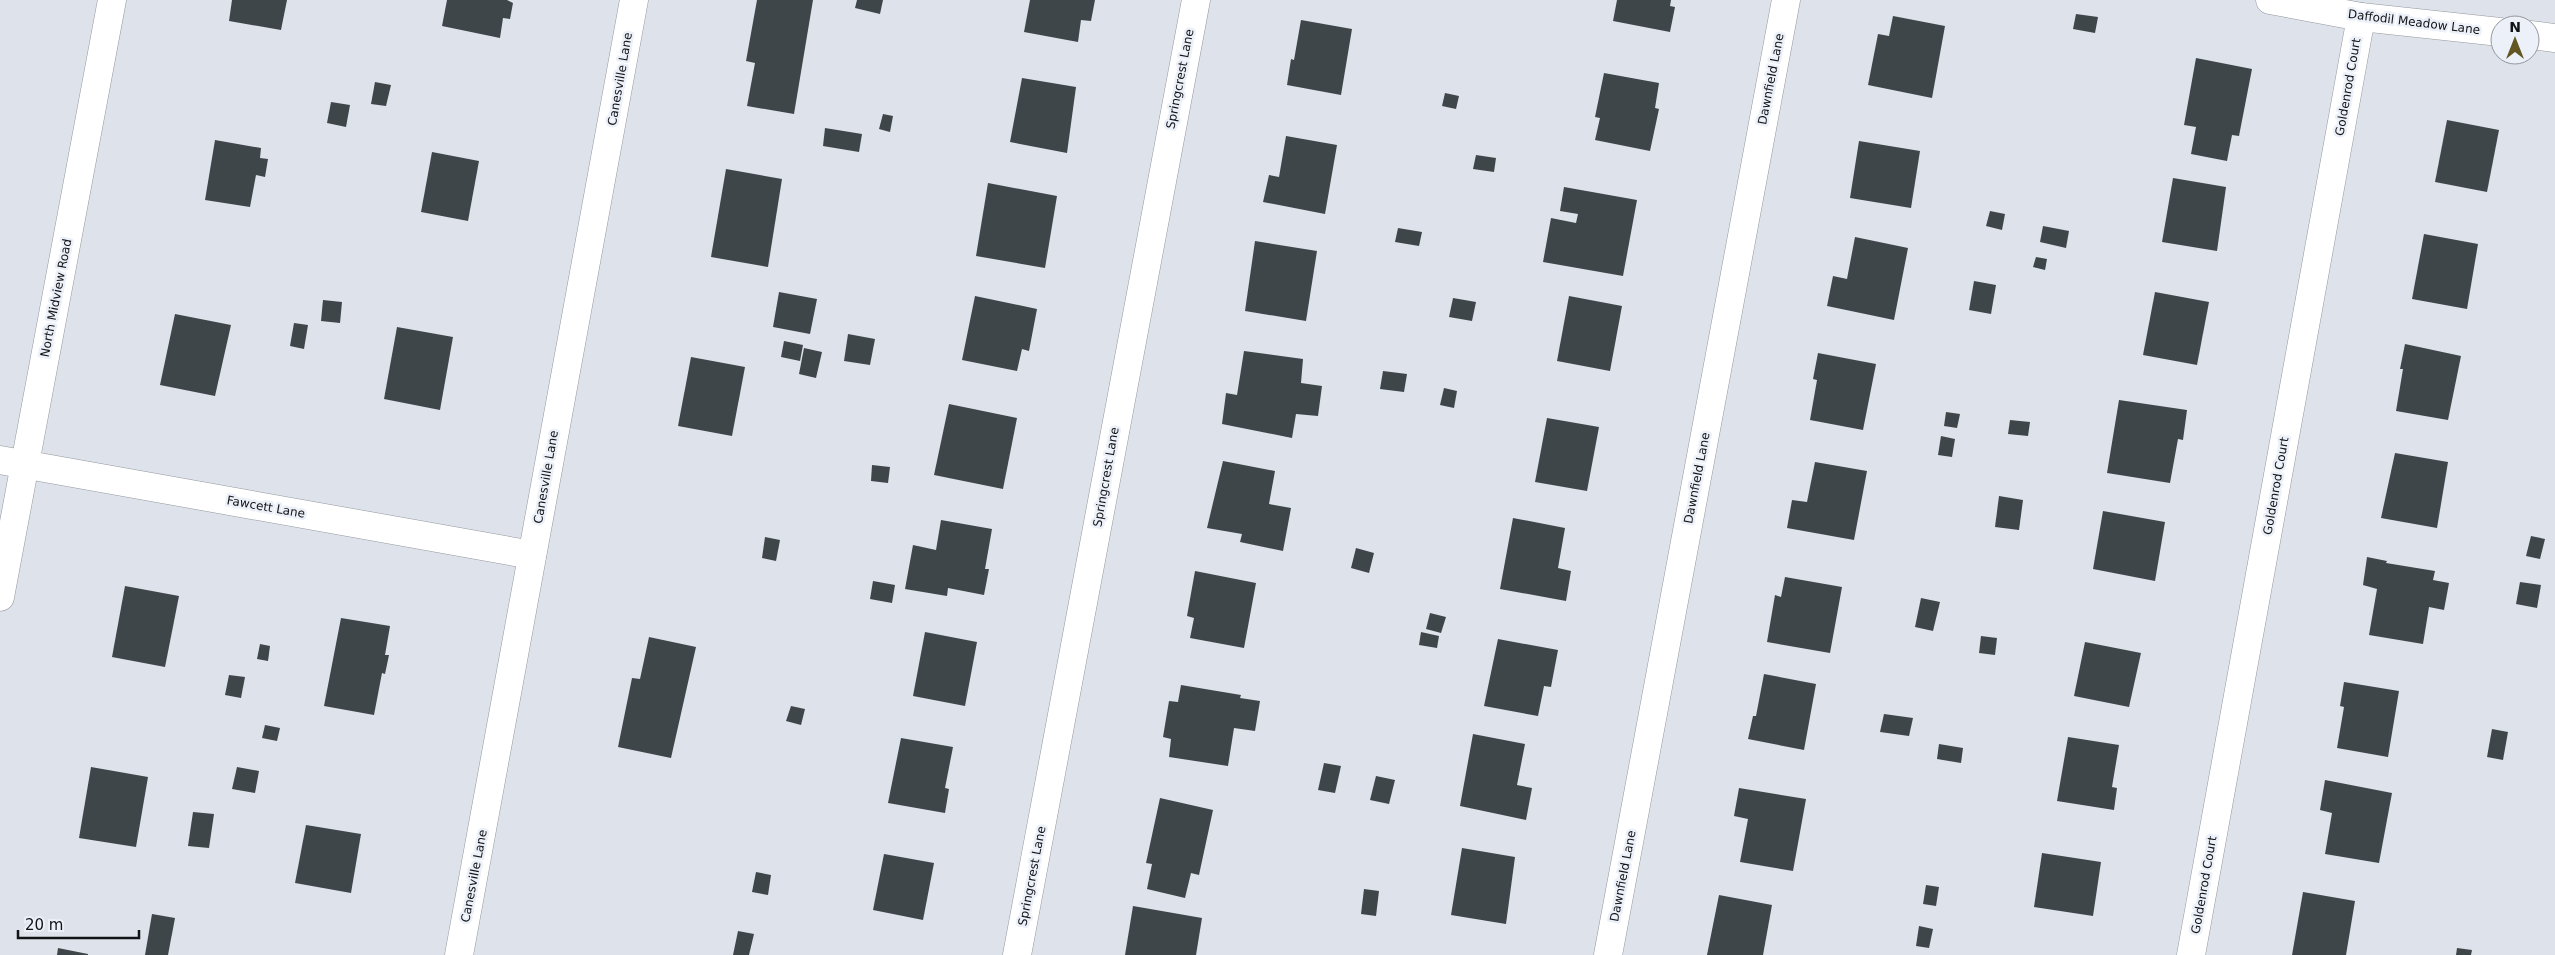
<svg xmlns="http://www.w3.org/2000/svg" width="2555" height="955" font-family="'DejaVu Sans',sans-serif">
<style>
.building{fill:#3f464a}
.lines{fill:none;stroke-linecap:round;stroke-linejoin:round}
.street-casing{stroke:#93979e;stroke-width:29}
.secondary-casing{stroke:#93979e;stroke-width:29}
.street{stroke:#fff;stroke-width:28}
.secondary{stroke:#fff;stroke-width:28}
.labels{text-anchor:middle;stroke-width:5;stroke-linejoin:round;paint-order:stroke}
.street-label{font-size:12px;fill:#121316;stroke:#ecf0f8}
</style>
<rect width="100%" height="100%" fill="#dee3eb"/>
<g class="building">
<path d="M232,0H287L281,30L229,21Z"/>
<path d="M447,0H507L513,3L510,19L503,18L500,38L442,26Z"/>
<path d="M757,0H813L794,114L747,106L755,63L746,61Z"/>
<path d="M857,0H883L880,14L855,8Z"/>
<path d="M1030,0H1095L1091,21L1081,20L1078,42L1024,32Z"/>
<path d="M1617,0H1671L1670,6L1675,7L1670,32L1613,21Z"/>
<path d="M2076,14L2098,17L2095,33L2073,29Z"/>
<path d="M1893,16L1945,26L1932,98L1868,85L1878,34L1889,36Z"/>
<path d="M1301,20L1352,29L1341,95L1287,85L1291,59L1294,60Z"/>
<path d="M2196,58L2252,69L2239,136L2232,135L2227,161L2191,154L2196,127L2184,125Z"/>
<path d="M1604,73L1659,83L1655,108L1659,109L1650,151L1595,140L1600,118L1595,117Z"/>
<path d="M1022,78L1076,87L1067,153L1010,142Z"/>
<path d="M375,82L391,85L386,106L371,104Z"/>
<path d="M1445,93L1459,96L1456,109L1442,106Z"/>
<path d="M331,102L350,105L346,127L327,123Z"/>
<path d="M883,114L893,116L890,132L879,129Z"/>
<path d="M2447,120L2499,130L2487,192L2435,182Z"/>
<path d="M825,128L862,134L859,152L823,146Z"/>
<path d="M1286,136L1337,145L1325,214L1263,202L1269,175L1279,177Z"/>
<path d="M215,140L261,148L260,158L268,159L265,177L256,175L250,207L205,200Z"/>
<path d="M1859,141L1920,151L1911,208L1850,198Z"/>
<path d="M432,152L479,161L468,221L421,212Z"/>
<path d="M1476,155L1496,158L1494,172L1473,169Z"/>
<path d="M726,169L782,179L768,267L711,257Z"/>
<path d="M2173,178L2226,187L2217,251L2162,242Z"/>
<path d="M988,183L1057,196L1045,268L976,256Z"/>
<path d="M1564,187L1637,200L1623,276L1543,262L1551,218L1576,223L1578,214L1560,211Z"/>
<path d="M1990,211L2005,214L2002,230L1986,226Z"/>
<path d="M2043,226L2069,231L2066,248L2040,242Z"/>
<path d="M1398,228L1422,232L1419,246L1395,242Z"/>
<path d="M2424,234L2478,244L2467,309L2412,299Z"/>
<path d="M1855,237L1908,248L1894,320L1827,306L1833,276L1847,279Z"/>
<path d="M1255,241L1317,251L1306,321L1245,311Z"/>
<path d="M2036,257L2047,259L2045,270L2033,267Z"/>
<path d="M1974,281L1996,285L1991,314L1969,310Z"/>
<path d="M779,292L817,299L810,334L773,327Z"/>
<path d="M2155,292L2209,302L2197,365L2143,355Z"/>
<path d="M975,296L1037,309L1029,351L1022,349L1017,371L962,360Z"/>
<path d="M1569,296L1622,306L1610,371L1557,361Z"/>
<path d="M1453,298L1476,302L1472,321L1449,317Z"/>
<path d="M323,300L342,302L340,323L321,321Z"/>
<path d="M175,314L231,325L215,396L160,385Z"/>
<path d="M294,323L308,325L304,349L290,346Z"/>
<path d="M397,327L453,337L440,410L384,399Z"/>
<path d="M848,334L875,339L870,365L844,361Z"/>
<path d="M784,341L803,345L800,361L781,357Z"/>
<path d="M2405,344L2461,356L2448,420L2396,411L2403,369H2400Z"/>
<path d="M804,348L822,352L816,378L799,374Z"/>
<path d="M1244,351L1303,359L1301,383L1322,386L1318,416L1296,414L1292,438L1222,424L1226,393L1237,395Z"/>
<path d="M1818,353L1876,364L1863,430L1810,420L1817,380L1813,379Z"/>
<path d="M691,357L745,367L732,436L678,426Z"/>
<path d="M1383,371L1407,374L1404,392L1380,389Z"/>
<path d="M1444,388L1457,391L1454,408L1440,405Z"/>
<path d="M2119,400L2187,410L2183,440L2178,439L2170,483L2107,473Z"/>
<path d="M949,404L1017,418L1003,489L934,475Z"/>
<path d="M1946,412L1960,414L1957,428L1944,426Z"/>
<path d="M1547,418L1599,427L1587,491L1535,482Z"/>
<path d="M2010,420L2030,422L2028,436L2008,434Z"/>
<path d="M1941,436L1955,439L1952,457L1938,455Z"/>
<path d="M2395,453L2448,462L2437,528L2381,518Z"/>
<path d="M1223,461L1275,471L1269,504L1291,508L1283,551L1240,542L1242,534L1207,528Z"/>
<path d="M1815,462L1867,471L1854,540L1787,528L1792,500L1807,502Z"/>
<path d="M872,465L890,467L888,483L871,481Z"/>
<path d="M1999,496L2023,500L2019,530L1995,527Z"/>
<path d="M2103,511L2165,522L2155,581L2093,569Z"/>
<path d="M1513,518L1565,528L1558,568L1571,571L1566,601L1500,589Z"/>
<path d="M941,520L992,529L985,569H989L984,595L948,588L947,596L905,589L913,545L936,550Z"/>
<path d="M2531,536L2545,539L2540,559L2526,556Z"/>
<path d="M765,537L780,540L776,561L762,558Z"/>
<path d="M1356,548L1374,553L1369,573L1351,568Z"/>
<path d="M2367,557L2387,561L2386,563L2435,571L2433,580L2449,583L2444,610L2429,607L2423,644L2369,635L2377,589L2363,585Z"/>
<path d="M1195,571L1256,583L1244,648L1190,638L1194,618L1187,616Z"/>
<path d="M1785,577L1842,587L1830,653L1767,642L1775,595L1781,597Z"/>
<path d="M873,581L895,585L892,603L870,599Z"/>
<path d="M2520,582L2541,585L2537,608L2516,604Z"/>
<path d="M125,586L179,596L165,667L112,657Z"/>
<path d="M1921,598L1940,602L1933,631L1915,627Z"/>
<path d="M1430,613L1446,617L1441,633L1426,629Z"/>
<path d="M341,618L390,626L385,655H389L385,674L382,673L374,715L324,706Z"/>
<path d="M925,632L977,642L965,706L913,696Z"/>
<path d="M1421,632L1439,636L1437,648L1419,645Z"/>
<path d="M1981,636L1997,638L1995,655L1979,653Z"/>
<path d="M649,637L696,647L671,758L618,747L632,678L640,679Z"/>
<path d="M1498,639L1558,650L1551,687L1544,686L1538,716L1484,706Z"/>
<path d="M2085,642L2141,653L2129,707L2074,696Z"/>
<path d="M260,644L270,646L268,661L257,659Z"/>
<path d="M1764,674L1816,684L1804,750L1748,739L1753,716H1756Z"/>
<path d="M229,675L245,677L241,698L225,695Z"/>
<path d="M2344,682L2399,691L2388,757L2337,748L2344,707L2340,706Z"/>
<path d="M1181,685L1241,695L1240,698L1260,701L1255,731L1234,728L1228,766L1169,757L1171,739L1163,737L1169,701L1178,702Z"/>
<path d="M791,706L805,709L801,725L786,721Z"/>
<path d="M1884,714L1913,718L1909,736L1880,732Z"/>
<path d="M265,725L280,728L277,741L262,738Z"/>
<path d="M2492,729L2508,732L2503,760L2487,757Z"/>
<path d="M1473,734L1525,744L1517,785L1532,788L1526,820L1460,806Z"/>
<path d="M2068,737L2119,745L2112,787L2117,788L2114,810L2057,801Z"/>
<path d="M901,738L953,747L945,788L949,789L945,813L888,803Z"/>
<path d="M1939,744L1963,748L1961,763L1937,759Z"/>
<path d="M1324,763L1341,766L1335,793L1318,790Z"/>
<path d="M91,767L148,777L136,847L79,838Z"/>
<path d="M237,767L259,771L255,793L232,789Z"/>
<path d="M1376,776L1395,780L1389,804L1370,800Z"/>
<path d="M2325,780L2392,793L2379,863L2325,854L2332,813L2320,810Z"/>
<path d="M1739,788L1806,799L1793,871L1740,862L1748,819L1734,816Z"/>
<path d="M1160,798L1213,810L1199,875L1191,873L1185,898L1147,889L1152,864L1146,863Z"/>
<path d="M193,812L214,814L209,848L188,846Z"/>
<path d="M306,825L361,834L351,893L295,883Z"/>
<path d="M1462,848L1515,857L1506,924L1451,915Z"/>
<path d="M2042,853L2101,862L2093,916L2034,907Z"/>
<path d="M884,854L934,863L923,920L873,910Z"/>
<path d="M756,872L771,875L768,895L752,892Z"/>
<path d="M1926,885L1939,887L1936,906L1923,904Z"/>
<path d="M1364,889L1379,891L1376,916L1361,914Z"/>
<path d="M2303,892L2355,901L2346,955H2292Z"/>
<path d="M1719,895L1772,905L1763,955H1707Z"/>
<path d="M1133,906L1202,918L1196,955H1125Z"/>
<path d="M152,914L175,918L168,955H145Z"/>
<path d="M1919,926L1933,929L1929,948L1916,946Z"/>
<path d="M738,931L754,934L749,955H733Z"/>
<path d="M58,948L88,954V955H57Z"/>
<path d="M2457,948L2472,950L2471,955H2456Z"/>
</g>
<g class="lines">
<defs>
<g id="street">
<path d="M2270,0L2361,17L2500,32"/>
<path d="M2530,35L2555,38"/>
<path d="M0,460L532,555"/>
<path d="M459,955L634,0"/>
<path d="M1017,955L1196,0"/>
<path d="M1608,955L1786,0"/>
<path d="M2191,955L2361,17"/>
</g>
<path id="secondary" d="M0,597L112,0"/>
</defs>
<use href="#street" class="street-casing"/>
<use href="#secondary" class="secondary-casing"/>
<use href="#street" class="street"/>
<use href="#secondary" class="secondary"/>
</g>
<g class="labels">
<g class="street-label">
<text transform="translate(2414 22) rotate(7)" y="4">Daffodil Meadow Lane</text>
<text transform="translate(620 79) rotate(-80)" y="4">Canesville Lane</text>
<text transform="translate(1180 79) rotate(-79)" y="4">Springcrest Lane</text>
<text transform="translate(1771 79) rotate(-79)" y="4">Dawnfield Lane</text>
<text transform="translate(2348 87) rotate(-80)" y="4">Goldenrod Court</text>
<text transform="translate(56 298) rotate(-79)" y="4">North Midview Road</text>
<text transform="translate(546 477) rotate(-80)" y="4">Canesville Lane</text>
<text transform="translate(1106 477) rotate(-80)" y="4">Springcrest Lane</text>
<text transform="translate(1697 478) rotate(-79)" y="4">Dawnfield Lane</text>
<text transform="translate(2276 486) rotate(-80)" y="4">Goldenrod Court</text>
<text transform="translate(266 507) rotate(10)" y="4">Fawcett Lane</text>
<text transform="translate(474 876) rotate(-79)" y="4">Canesville Lane</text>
<text transform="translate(1032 876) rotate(-79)" y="4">Springcrest Lane</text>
<text transform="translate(1623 876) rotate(-79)" y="4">Dawnfield Lane</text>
<text transform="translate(2204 885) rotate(-80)" y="4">Goldenrod Court</text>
</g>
</g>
<g transform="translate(2515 40)"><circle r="24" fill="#ecf0f8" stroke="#95989e"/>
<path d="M0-4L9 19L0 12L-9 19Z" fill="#645623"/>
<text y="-8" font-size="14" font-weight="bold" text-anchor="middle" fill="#121316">N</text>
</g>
<path d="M18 930v8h121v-8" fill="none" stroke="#121316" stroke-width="2.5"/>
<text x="25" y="930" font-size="15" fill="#121316" stroke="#ecf0f8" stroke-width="4" paint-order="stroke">20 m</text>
</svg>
